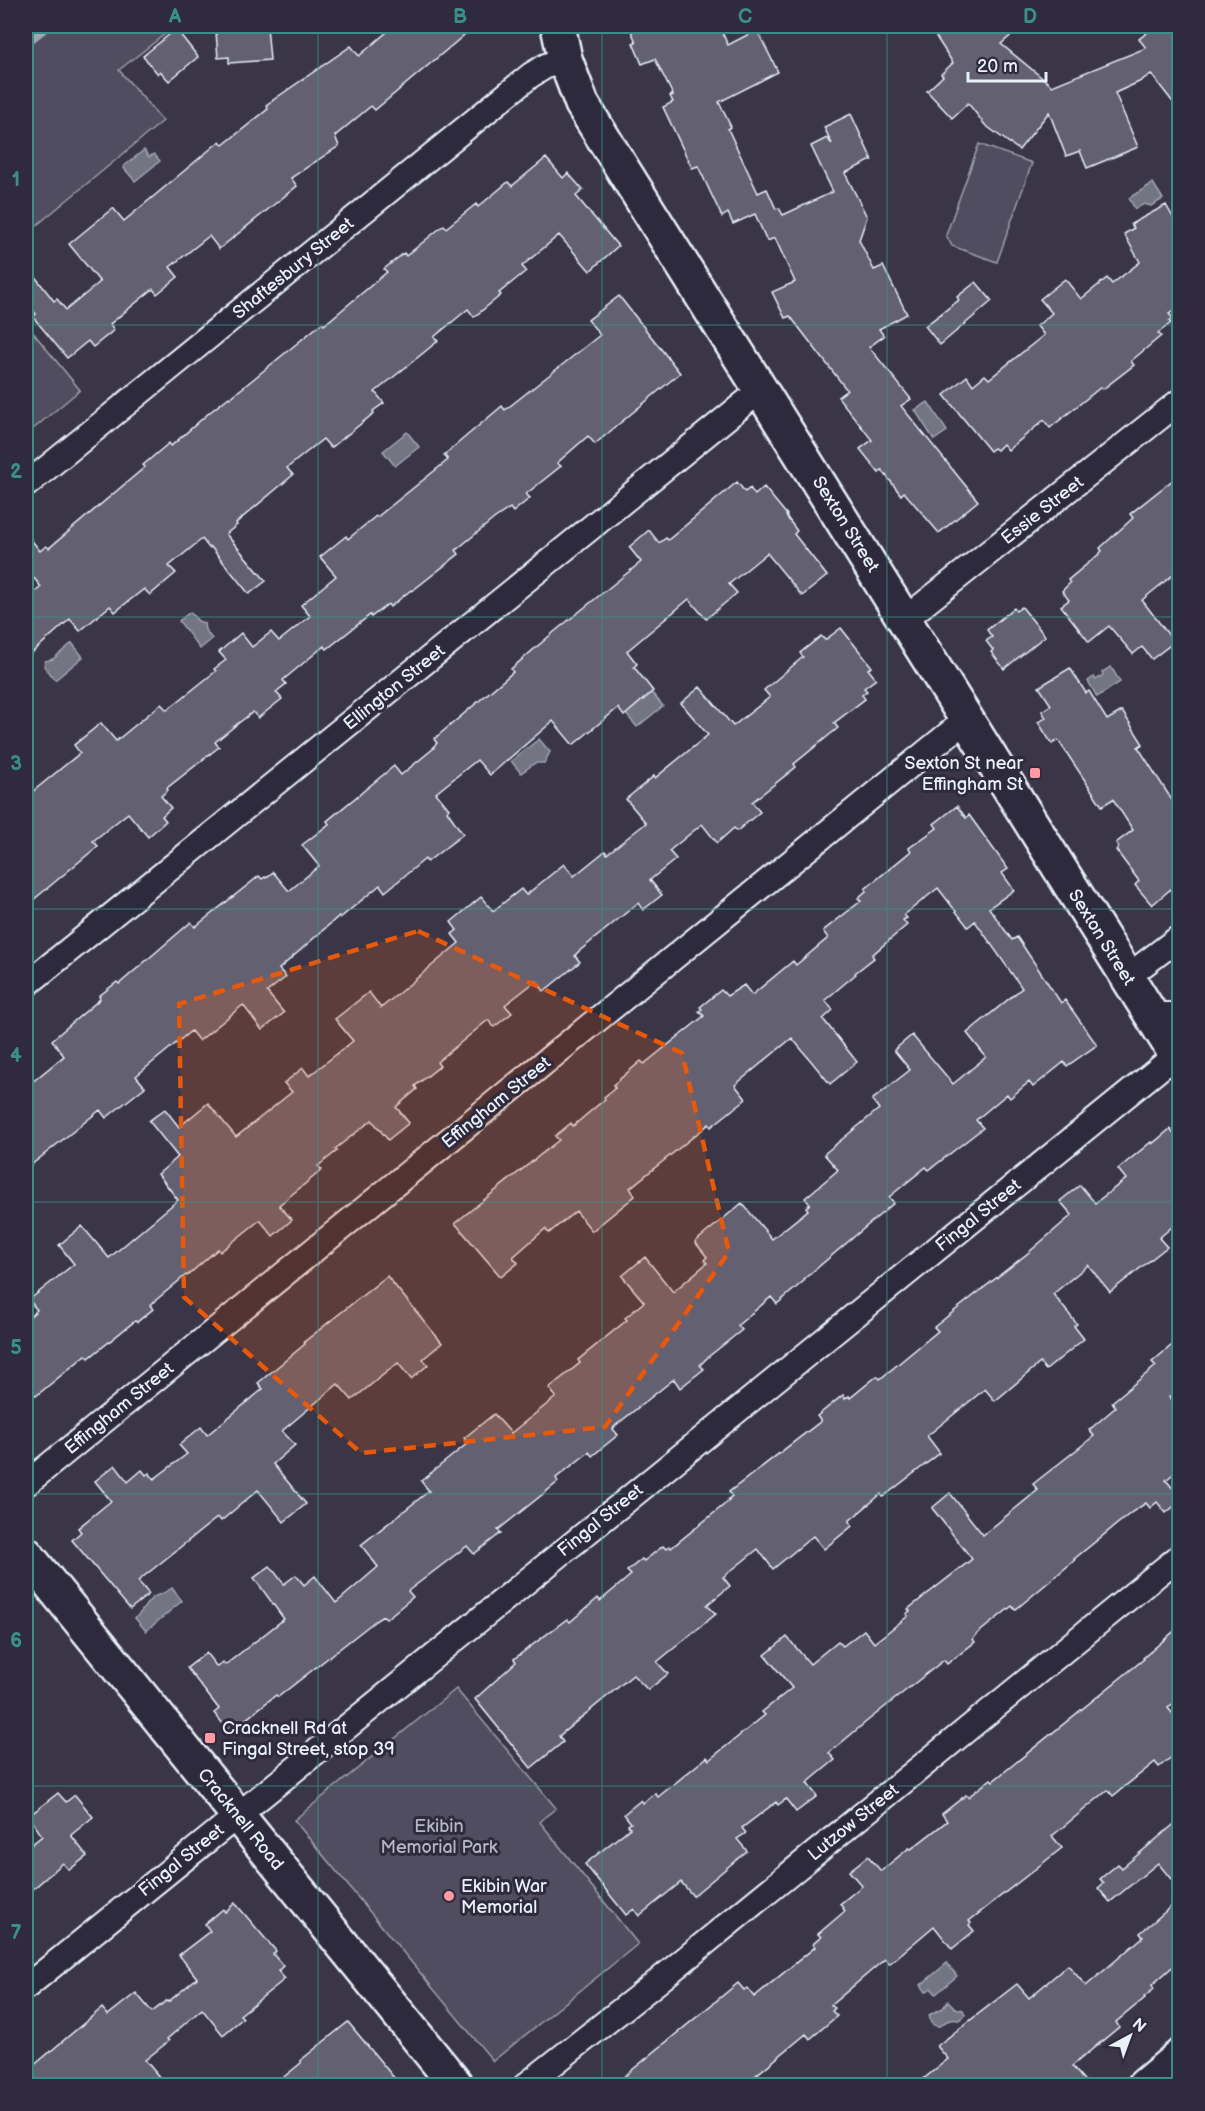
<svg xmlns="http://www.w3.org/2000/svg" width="1205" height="2111" font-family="'Balsamiq Sans',sans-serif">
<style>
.green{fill:#504e5f;stroke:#9ca0ac;stroke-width:1.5}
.water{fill:#737482;stroke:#a2a6b1;stroke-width:1.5}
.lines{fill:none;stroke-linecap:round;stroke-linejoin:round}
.stream{stroke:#a2a6b1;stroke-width:8}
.building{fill:#636171;stroke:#e8f1f8;stroke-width:1.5}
.street-casing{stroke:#e8f1f8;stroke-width:28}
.secondary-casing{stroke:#e8f1f8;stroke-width:38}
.street{stroke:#2f2a3d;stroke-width:24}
.secondary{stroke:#2f2a3d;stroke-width:33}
.marked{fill:#e8590c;fill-opacity:0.2;stroke:#e8590c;stroke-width:4.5;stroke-dasharray:12 8;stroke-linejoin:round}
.grid{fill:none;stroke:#3a8f8a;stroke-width:1.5;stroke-opacity:0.55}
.poi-dot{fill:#ff9aa2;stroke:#2f2a3d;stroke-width:2}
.labels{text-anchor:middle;stroke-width:6;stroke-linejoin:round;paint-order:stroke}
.street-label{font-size:18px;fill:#e8f1f8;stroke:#2f2a3d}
.poi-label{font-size:18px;fill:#e8f1f8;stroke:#2f2a3d;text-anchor:start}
.park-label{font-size:18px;fill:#b3b8c2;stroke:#2f2a3d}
.neatline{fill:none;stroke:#3a8f8a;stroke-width:2}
.grid-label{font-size:20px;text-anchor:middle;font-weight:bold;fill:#3a8f8a}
</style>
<rect width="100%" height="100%" fill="#3a3648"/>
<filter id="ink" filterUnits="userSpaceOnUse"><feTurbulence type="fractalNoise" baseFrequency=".0167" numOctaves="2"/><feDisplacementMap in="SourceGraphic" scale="12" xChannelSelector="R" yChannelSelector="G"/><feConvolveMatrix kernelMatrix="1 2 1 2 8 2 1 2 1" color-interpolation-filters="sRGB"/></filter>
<g filter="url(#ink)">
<g class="green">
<path d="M26,26H175L119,70L163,121L26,234Z"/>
<path d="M979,144L1032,163L997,262L952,246L946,235Z"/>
<path d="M26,324L80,390L26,435Z"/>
<path d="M456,1689L556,1808L540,1822L638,1944L493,2061L294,1820Z"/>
</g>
<g class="water">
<path d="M144,150L149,157L154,154L160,161L135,181L123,167Z"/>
<path d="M1153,183L1163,199L1151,206L1144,204L1135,209L1129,198Z"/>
<path d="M928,402L947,431L934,440L915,410Z"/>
<path d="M407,432L419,447L395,466L383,451Z"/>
<path d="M190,612L198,621L204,623L205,630L212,639L200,649L179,621Z"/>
<path d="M72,643L83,657L55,680L44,666L45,661L53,659Z"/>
<path d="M1111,667L1120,682L1097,697L1088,681L1094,677L1096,680L1103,675L1102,672Z"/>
<path d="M652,693L663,706L637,727L626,714Z"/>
<path d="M539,739L550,752L544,763H535L521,773L511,761Z"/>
<path d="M172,1588L182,1601L146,1631L135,1618C144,1611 144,1605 151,1599C155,1595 164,1594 172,1588Z"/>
<path d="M947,1963L957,1976L936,1994L931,1988L926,1992L921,1985Z"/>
<path d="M948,2001L955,2008L963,2010L965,2015L959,2020C956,2020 953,2019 950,2020C941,2022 941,2031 931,2023L929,2015L943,2008Z"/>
</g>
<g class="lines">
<path class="stream" d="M26,43L48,26"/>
</g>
<g class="building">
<path d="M228,26H267L270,60L229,63V57L218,58L216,32L228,31Z"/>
<path d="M394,26H475L375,110L371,106L335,136L339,146L291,178L297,186L219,249L209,236L170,267L178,277L157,294L153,289L110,324L114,330L93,347L88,341L67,358L33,317L36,314L26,302V265L54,301L57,299L66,310L100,282L69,244L113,208L124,221L220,141L223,145L268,109L266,105L351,46L359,56Z"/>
<path d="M629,26H719L728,45L757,30L778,72L719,102L731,127L728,129L758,193L767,189L776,209L779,208L783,215L833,192L811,146L827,138L832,144L824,127L851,114L872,160L845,173L867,217L859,240L874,270L883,266L907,314L879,329L884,336L869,347L911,399L901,406L978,501L939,533L904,492L901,495L882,470L879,473L860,449L872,440L838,397L847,390L790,316L785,318L772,292L795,282L775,238L767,241L755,214L733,224L728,213L722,217L698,166L692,168L663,107L673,102L670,96L673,95L655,59L642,64L633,43L636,42Z"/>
<path d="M929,26H1022L1001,44L1052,86L1146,48L1139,39L1156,26H1179V110L1151,74L1139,82L1115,93L1138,147L1087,168L1080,151L1066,156L1049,112L1019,150L985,125L968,103L952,118L927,91L943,76L941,74L953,63Z"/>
<path d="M176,29L198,57L169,81L160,71L158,74L143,56Z"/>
<path d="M546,158L563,178L568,173L583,190L576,196L618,246L590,271L559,235L522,266L526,271L499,293L501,295L474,317L468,309L434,337L438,341L375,392L384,403L373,411L374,413L331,448L323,439L287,468L293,475L236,523L237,525L226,534L266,581L249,594L211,547L209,548L202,539L169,566L176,573L150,595L144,589L115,612L110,606L80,631L70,619L26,658V600L41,587L26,568V533L40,551L46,546L49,548L145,467L143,465L169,443L171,446L210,412L229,397L230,398L322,323L324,325L387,272L384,269L404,253L406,256L444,225L446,228L476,204L478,207L508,182L512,186Z"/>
<path d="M1166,205L1179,228V307L1169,314L1173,318L1169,321L1171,323L1158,333L1161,336L1131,361L1134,365L1103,389L1101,387L1050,428L1044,420L1008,450L1003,444L997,450L994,448L990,451L944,395L967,376L973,385L985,375L989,379L1044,335L1037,326L1052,313L1040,299L1065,279L1081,299L1107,278L1112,284L1140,262L1124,234L1134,228L1131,224Z"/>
<path d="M976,282L992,301L940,345L925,326L959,300L957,297Z"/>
<path d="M619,296L680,373L595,444L588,436L557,463L561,466L526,494L530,498L513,512L510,508L495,518L456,550L459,554L412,591L411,590L390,607L388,604L371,617L370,615L327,649L324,646L283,680L286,684L276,692L282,699L258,718L253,712L236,725L215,742L219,747L167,788L168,790L161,796L171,808L162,816L166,821L148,837L128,813L93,841L98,846L26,906V797L80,753L74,745L101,723L116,741L161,704L167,710L216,671L214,669L226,660L219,652L241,633L252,647L271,632L279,641L310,616L301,605L336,576L320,557L346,536L348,539L376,516L377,517L448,460L444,455L502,406L505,410L600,335L588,320Z"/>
<path d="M1179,475V570L1142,600L1174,642L1152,659L1142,647L1133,654L1109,626L1089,642L1061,606L1069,600L1062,591L1070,583L1068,580L1098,555L1102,551L1100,548L1133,518L1130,514Z"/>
<path d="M737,482L745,492L750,488L755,495L764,487L787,515L786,516L797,531L794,534L827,576L802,596L767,553L729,584L737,593L706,619L689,599L627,651L637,664L634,667L653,691L624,716L618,708L573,745L553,721L490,775L477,760L436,793L449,809L447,811L463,834L427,862L425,859L385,892L380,885L340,918L339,916L279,969L286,977L267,992L284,1013L262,1030L243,1005L199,1041L191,1031L136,1076L145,1087L106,1118L100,1110L26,1169V1087L64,1056L52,1040L100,999L99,996L117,982L119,984L191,922L195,927L259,876L262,879L265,877L266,878L273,872L289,891L319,866L302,845L329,824L327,821L394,766L401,775L434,748L433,747L437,743L434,739L513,672L511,669L554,632L641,562L629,547L649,530L659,543L666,538L668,540Z"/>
<path d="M1022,607L1045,636L1004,669L991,652L993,650L986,641L992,637L987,630L1014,608L1016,611Z"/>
<path d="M841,628L872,667L868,669L876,679L864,688L867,691L862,695L865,699L834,723L838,728L794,764L796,767L752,802L760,812L737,831L734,828L717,843L702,824L669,851L676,859L650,880L662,895L643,910L638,903L577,953L575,956L580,962L544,991L536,981L505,1005L512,1013L494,1027L488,1020L437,1062L440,1066L415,1086L417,1089L396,1107L409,1123L388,1140L372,1120L335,1149L337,1151L318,1166L322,1170L279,1205L292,1220L273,1236L260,1220L220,1252L218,1249L187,1276L186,1275L150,1305L153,1309L137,1322L135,1321L89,1358L86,1355L36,1396L26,1383V1320L37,1310L29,1300L74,1264L59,1245L82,1226L109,1258L178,1200L158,1174L178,1157L149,1121L165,1109L179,1127L208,1103L236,1137L292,1092L284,1083L303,1068L309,1076L353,1041L335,1019L369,992L381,1008L459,943L452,934L457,930L451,922L481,897L493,911L521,889L526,895L564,864L574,876L605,851L607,854L646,823L626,799L654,776L655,778L708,735L681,703L700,687L733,726L770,697L764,690L803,657L800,653L821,636L825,640Z"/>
<path d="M1070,668L1086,693L1089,691L1107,720L1122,711L1143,744L1138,747L1179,811V882L1152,905L1135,885L1139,881L1116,850L1119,847L1116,843L1133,830L1113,799L1102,806L1058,740L1052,744L1038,722L1046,718L1042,711L1051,705L1039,687Z"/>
<path d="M957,806L966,818L969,815L1008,869L1002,873L1014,890L989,908L1012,940L1017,937L1061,1003L1065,1000L1097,1045L1067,1066L1064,1062L1033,1087L1029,1082L1010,1098L1007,1094L976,1120L983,1128L929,1170L926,1167L889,1197L894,1203L804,1279L805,1280L777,1304L771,1297L738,1325L742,1330L708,1357L700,1365L704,1369L680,1388L674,1379L615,1426L613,1429L618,1435L592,1456L589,1452L556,1478L558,1482L498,1530L501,1533L474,1554L467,1546L408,1591L413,1597L386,1619L383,1616L375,1621L278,1697L276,1695L230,1732L214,1713L219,1709L187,1668L206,1653L217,1667L223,1662L225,1665L284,1619L254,1578L270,1566L284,1584L296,1575L304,1585L315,1576L336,1603L378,1567L361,1545L429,1491L421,1481L468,1443L464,1438L494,1414L511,1433L556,1397L549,1388L580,1363L578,1360L627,1320L625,1318L644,1302L622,1276L645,1257L673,1292L707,1263L704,1260L707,1257L695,1242L742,1203L772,1239L808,1210L806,1207L810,1204L805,1198L838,1170L824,1154L879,1109L872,1100L910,1070L894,1050L912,1035L953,1084L986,1057L967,1033L1022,988L975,921L968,927L938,888L904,915L907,918L903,920L907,925L872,955L874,958L855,973L856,974L825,1000L833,1010L823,1019L857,1062L830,1084L792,1038L735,1085L746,1099L711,1127L709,1124L630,1188L635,1196L592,1231L576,1211L549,1233L545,1229L513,1257L518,1263L501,1277L455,1223L559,1140L555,1136L571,1123L573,1126L605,1099L604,1097L615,1088L613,1085L641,1061L644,1064L704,1016L699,1011L702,1009L700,1007L721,990L727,996L744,985L752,995L793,961L796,965L828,938L823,931L861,901L858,898L866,891L865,889L911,851L909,848L937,828L934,824Z"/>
<path d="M1170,1129L1179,1141V1221L1159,1238L1167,1247L1110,1292L1088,1265L1053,1294L1077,1324L1074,1326L1084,1339L1046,1370L1040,1363L995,1401L985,1389L927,1436L940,1453L883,1497L881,1494L849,1521L852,1526L824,1549L813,1536L773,1569L758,1549L723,1577L730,1586L707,1605L716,1614L657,1662L668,1674L648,1690L633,1675L559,1736L563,1742L531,1768L475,1699L516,1662L514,1659L567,1619L570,1622L598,1598L600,1601L631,1575L627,1571L642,1559L644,1561L663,1546L666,1549L669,1546L671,1548L730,1500L728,1499L732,1496L729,1492L821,1421L817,1416L843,1395L845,1399L849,1396L850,1398L877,1376L880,1379L938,1331L934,1327L1028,1253L1072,1215L1060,1201L1080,1185L1095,1203L1126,1179L1118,1169L1151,1142L1152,1144Z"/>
<path d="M387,1276L442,1343L423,1359L428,1365L411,1379L398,1363L352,1400L338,1384L282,1431L295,1445L273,1464L306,1504L284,1522L258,1490L221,1521L218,1517L138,1581L149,1594L130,1609L72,1540L81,1532L78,1528L111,1501L95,1481L115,1465L128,1482L142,1470L146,1475L149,1473L154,1479L187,1454L179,1445L201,1427L207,1435L263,1389L258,1383L305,1344L304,1342Z"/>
<path d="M1179,1339V1387L1169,1397L1179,1410V1469L1166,1480L1179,1496V1502L1166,1513L1157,1502L1150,1508L1146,1503L1132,1512L1074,1559L1075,1560L1015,1610L1012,1606L977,1634L973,1639L975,1642L947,1664L944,1660L866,1722L829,1753L835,1760L807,1783L817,1796L796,1812L786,1799L778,1805L776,1802L742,1828L746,1833L737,1839L747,1851L693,1896L681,1882L639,1916L634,1909L626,1915L585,1864L630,1828L628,1825L631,1823L624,1814L641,1800L643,1803L655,1793L658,1797L707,1757L709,1760L765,1715L762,1712L792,1688L765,1655L787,1637L810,1664L838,1641L843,1646L864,1630L874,1643L908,1616L906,1614L910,1611L908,1609L972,1559L932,1508L950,1493L983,1535L1038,1490L1033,1484L1094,1436L1089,1430L1116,1407L1112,1402L1156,1366L1152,1362Z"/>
<path d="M1179,1627V1698L1168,1708L1179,1721V1751L1159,1767L1155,1762L1113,1796L1108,1790L1052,1836L1062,1848L969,1921L971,1923L969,1925L974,1931L952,1949L934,1926L889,1964L885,1959L831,2005L835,2008L832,2011L837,2016L810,2039L806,2034L744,2085H614L738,1983L744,1990L747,1988L754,1997L815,1947L813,1944L821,1937L818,1934L845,1911L840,1904L862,1886L849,1871L868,1856L881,1871L909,1848L911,1849L947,1821L942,1814L966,1795L968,1797L991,1779L993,1781L1144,1659L1143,1658Z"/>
<path d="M58,1793L66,1802L75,1795L93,1817L71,1835L87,1856L69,1870L63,1863L26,1895V1849L42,1836L29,1816Z"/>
<path d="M1179,1820V1889L1158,1863L1110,1902L1098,1888L1104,1883L1100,1879L1118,1864L1122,1868Z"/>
<path d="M1179,1900V1961L1152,1985L1154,1989L1144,1997L1145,1998L1116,2022L1119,2027L1072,2066L1088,2085H916L948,2059L937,2046L1017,1984L1029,1998L1068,1965L1086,1986L1143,1937L1140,1933Z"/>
<path d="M235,1903L276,1951L273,1954L283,1966L278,1971L285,1979L240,2015L243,2018L223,2035L202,2009L167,2039L169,2041L145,2060L166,2085H26V2072L102,2008L108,2015L136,1993L152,2012L166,2001L168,2002L197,1978L179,1955L210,1931L205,1924L223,1909L225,1912Z"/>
<path d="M348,2022L400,2085H274L301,2063V2060Z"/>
</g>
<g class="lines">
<defs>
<g id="street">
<path d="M26,485L531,75L546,66L565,59"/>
<path d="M905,619L1180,401"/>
<path d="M1127,977L1180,937"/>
<path d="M26,985L762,389"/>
<path d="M1151,1015H1180"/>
<path d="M26,1484L967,719"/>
<path d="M26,1987L1176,1055"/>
<path d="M525,2086L657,1982L1180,1556"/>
</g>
<g id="secondary">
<path d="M558,26L565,59L582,104L1180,1061"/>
<path d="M26,1554L457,2086"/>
<path d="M1144,2086L1180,2056"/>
</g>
</defs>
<use href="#street" class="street-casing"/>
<use href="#secondary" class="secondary-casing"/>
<use href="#street" class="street"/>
<use href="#secondary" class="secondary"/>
</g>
</g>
<path class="marked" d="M418,931L682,1053L729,1252L605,1427L361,1453L184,1297L179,1004Z"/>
<path class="grid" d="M318,26V2086M602,26V2086M887,26V2086M26,325H1180M26,617H1180M26,909H1180M26,1202H1180M26,1494H1180M26,1786H1180"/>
<g class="poi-dot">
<rect x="1029" y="767" width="12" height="12" rx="3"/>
<rect x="204" y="1732" width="12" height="12" rx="3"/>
<circle cx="449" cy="1896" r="6"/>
</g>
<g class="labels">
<g class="street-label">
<text transform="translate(293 268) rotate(-39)" y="6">Shaftesbury Street</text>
<text transform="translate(1042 510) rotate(-38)" y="6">Essie Street</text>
<text transform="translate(846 524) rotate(58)" y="6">Sexton Street</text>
<text transform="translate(394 687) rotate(-39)" y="6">Ellington Street</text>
<text transform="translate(1102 937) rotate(58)" y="6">Sexton Street</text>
<text transform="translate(496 1102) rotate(-39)" y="6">Effingham Street</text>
<text transform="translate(978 1215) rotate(-39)" y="6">Fingal Street</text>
<text transform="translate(119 1408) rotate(-39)" y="6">Effingham Street</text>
<text transform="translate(600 1520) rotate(-39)" y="6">Fingal Street</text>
<text transform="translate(241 1819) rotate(51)" y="6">Cracknell Road</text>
<text transform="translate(853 1822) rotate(-39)" y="6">Lutzow Street</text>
<text transform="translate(181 1860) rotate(-39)" y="6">Fingal Street</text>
</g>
<g class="poi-label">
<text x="1023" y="769" text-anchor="end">Sexton St near<tspan x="1023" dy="21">Effingham St</tspan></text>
<text x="222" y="1734">Cracknell Rd at<tspan x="222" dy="21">Fingal Street, stop 39</tspan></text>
<text x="461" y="1892">Ekibin War<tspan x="461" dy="21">Memorial</tspan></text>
</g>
<g class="park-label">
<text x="439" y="1832">Ekibin<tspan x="439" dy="21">Memorial Park</tspan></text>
</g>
</g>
<rect width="1205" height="2111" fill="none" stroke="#2f2a3d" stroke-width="66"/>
<g transform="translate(1130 2036) rotate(41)" stroke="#2f2a3d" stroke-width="4.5" paint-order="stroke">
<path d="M0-4.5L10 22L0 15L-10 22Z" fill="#e8f1f8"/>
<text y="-9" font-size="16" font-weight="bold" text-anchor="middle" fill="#e8f1f8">N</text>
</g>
<path d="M968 72v9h78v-9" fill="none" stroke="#e8f1f8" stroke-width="3"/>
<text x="977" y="72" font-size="18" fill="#e8f1f8" stroke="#2f2a3d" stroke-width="4.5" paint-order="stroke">20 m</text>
<rect x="33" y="33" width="1139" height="2045" class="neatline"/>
<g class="grid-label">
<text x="175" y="23">A</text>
<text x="460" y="23">B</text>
<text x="745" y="23">C</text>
<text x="1030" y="23">D</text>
<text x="16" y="186">1</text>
<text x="16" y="478">2</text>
<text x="16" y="770">3</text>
<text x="16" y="1062">4</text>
<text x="16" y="1354">5</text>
<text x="16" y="1647">6</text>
<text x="16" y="1939">7</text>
</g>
</svg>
